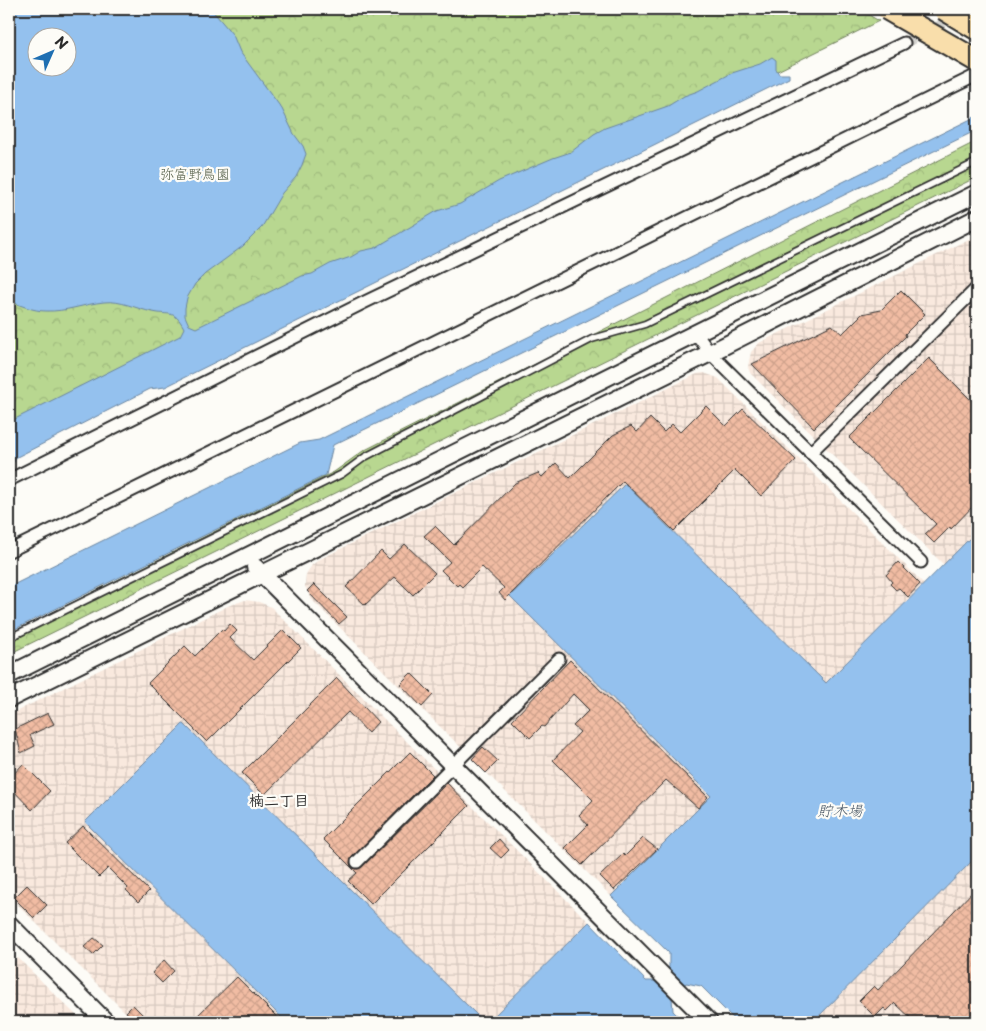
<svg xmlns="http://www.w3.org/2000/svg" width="986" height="1031" font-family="'Playpen Sans','Klee One',sans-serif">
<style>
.industrial{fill:url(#industrial-grid)}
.forest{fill:url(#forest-crowns);stroke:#72815e;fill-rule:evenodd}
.water{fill:#94c1ee;stroke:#6a85a0;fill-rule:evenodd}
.building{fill:url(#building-cross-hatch);stroke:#2b2b2b}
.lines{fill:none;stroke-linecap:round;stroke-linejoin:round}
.street-tunnel{stroke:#d3d2ce;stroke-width:11;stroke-dasharray:11 5.5;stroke-linecap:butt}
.lane-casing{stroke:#2b2b2b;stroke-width:9}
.street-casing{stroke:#2b2b2b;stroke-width:15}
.secondary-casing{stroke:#2b2b2b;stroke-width:20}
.primary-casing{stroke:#2b2b2b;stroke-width:22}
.lane{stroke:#fdfcf7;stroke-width:5.5}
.street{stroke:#fdfcf7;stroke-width:11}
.secondary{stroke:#fdfcf7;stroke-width:16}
.primary{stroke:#f9deab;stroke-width:19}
.highway-bridge-casing{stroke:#2b2b2b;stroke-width:25;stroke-linecap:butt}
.highway-bridge{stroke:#f9deab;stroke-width:21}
.labels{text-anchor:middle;stroke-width:4.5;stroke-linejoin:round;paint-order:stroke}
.park-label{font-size:14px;fill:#555f49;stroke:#fdfcf7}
.neighbourhood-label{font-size:15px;font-weight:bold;fill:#2b2b2b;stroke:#fdfcf7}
.water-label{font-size:15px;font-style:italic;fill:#4a5866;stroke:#fdfcf7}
</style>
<defs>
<pattern id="industrial-grid" width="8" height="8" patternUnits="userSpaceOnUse" patternTransform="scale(1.25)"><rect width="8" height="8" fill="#f9e9de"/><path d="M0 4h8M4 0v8" fill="none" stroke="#d6c8bf"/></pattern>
<pattern id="forest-crowns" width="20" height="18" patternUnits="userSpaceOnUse" patternTransform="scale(1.25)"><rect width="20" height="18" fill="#b8d790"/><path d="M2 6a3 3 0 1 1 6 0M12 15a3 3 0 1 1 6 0" fill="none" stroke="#9eb97c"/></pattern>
<pattern id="building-cross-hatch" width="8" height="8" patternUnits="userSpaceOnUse" patternTransform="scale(1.25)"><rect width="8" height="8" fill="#f1bca3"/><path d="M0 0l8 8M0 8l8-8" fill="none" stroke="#cfa28c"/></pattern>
</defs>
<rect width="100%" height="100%" fill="#fdfcf7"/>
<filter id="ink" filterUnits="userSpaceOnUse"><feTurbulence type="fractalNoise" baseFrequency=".02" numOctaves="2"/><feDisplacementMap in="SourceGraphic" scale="10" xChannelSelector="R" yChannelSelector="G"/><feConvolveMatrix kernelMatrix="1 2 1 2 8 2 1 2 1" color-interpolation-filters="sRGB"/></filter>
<g filter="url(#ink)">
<g class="industrial">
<path d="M977,235V531L944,565L750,373L748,367L749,361L751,352L759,343Z"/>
<path d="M704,373L718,378L924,584L826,683L625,484L511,596L712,796L611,896L311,599L305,586L306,574L312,565L320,559L697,374Z"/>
<path d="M245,600L259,602L271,607L589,922L488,1022H484L183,724L85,822L286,1022H135L9,896V715L228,606Z"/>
<path d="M977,856V1022H813Z"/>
<path d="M9,957L14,962L18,958L83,1022H9Z"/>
</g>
<g class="forest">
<path d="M9,9H859L879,21L9,449ZM38,38H68V68H38Z"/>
<path d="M977,141V177L9,654V634L334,472L363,451Z"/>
</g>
<g class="water">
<path d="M9,9H211L233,35L240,52L282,109L294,134L303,146L306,154L302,165L296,177L282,193L262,227L243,246L205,274L195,284L187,298L185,308V316L189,325L196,328L302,276L312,274L330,264L351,257L361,251L375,248L437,211L460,204L499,181L553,158L571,152L594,134L605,128L668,106L684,96L698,91L732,73L760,64L772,57L776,60V69L779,74H789V78L165,387L150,389L15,458L14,462L9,464V422L180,336L184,328C174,309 170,316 153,312C136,309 121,300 104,302C84,304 66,312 46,311C33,311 20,305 9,301ZM38,38H68V68H38Z"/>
<path d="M977,116V130L333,445L326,475L9,632V587L300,443L319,440Z"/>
<path d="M625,484L826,683L977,531V856L813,1022H737L701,986L686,983L672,998L673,1011L684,1022H488L589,922L646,981H656L669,967V953L611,896L711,796L510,596Z"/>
<path d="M183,724H184L484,1022H286L85,822Z"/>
</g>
<g class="building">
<path d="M901,290L925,314L905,334L906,336L814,428L752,364L832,325L842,334L862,314L881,310Z"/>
<path d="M929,358L977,406V502L951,529L950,527L934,543L925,534L936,524L849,438Z"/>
<path d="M706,406L726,426L743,409L796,460L761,496L735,470L674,531L623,481L505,600L499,593L504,588L482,567L462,587L459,584L457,586L441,570L450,562L424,536L435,526L454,545L515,483L538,473L542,477L556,463L570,478L613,435L631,426L637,432L650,418L664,432L672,424L680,432Z"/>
<path d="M405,544L435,573L413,595L395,577L365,605L346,587L381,551L389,559Z"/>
<path d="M898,562L920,584L908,597L899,588L896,590L890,584L892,582L886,575Z"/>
<path d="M314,584L347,617L339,624L307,591Z"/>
<path d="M230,624L237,631L230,638L253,660L283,630L301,648L207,742L148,683L185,646L195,656L222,629L224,631Z"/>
<path d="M570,660L708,797L698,808L666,780L582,865L565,848L588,825L579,815L593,800L553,760L580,732L573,726L589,710L573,694L544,727L542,726L530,738L512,720Z"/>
<path d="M411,673L433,695L422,707L400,684Z"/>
<path d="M337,678L378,722L368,733L348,712L264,795L242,773Z"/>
<path d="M48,713L54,724L30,735L35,746L21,753L15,729Z"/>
<path d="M483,747L498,761L486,773L472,759Z"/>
<path d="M410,752L433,775L352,857L350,863L352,868L358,869L362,867L447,783L469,806L371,904L348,881L357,873L323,839Z"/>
<path d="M23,764L50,791L32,810L9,786V779Z"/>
<path d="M83,826L149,891L138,902L126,890L128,888L108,868L99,877L65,843Z"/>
<path d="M643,838L657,849L614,890L600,876L623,854L625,856Z"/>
<path d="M499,839L509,850L501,858L490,848Z"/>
<path d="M27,885L47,905L34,918L14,898Z"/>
<path d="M977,887V1022H915L895,1003L887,1011L884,1008L875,1017L859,1001L874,986L878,990Z"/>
<path d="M94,938L103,945L93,955L84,947Z"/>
<path d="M164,960L174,971L162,983L152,973Z"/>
<path d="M237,977L282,1022H203L197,1016Z"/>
<path d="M133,1005L150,1022H137L126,1012Z"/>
</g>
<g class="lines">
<path class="street-tunnel" d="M904,43L959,17"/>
<defs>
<path id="lane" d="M9,638L342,474L365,457L592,339L645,324L977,162"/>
<g id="street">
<path d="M695,332L710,353L921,562"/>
<path d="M810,453L977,288"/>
<path d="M9,480L365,302L904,43"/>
<path d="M9,551L977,75"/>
<path d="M357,862L559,659"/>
</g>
<g id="secondary">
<path d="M255,567L709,1022"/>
<path d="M9,675L977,193"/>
<path d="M9,699L710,353L977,218"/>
<path d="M9,924L106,1022"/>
</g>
<path id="primary" d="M973,9L977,11"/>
</defs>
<use href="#lane" class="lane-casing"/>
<use href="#street" class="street-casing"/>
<use href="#secondary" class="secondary-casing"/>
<use href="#primary" class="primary-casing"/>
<use href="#lane" class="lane"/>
<use href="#street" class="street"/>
<use href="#secondary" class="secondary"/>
<use href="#primary" class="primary"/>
<defs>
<g id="highway-bridge">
<path d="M887,9L977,61"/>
<path d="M944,9L977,29"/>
</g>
</defs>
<use href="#highway-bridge" class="highway-bridge-casing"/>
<use href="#highway-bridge" class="highway-bridge"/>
</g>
</g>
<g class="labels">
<g class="park-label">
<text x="195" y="179">弥富野鳥園</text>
</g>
<g class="neighbourhood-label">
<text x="279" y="806">楠二丁目</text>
</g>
<g class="water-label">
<text x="840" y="816">貯木場</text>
</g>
</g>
<rect width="986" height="1031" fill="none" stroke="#fdfcf7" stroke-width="30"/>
<rect x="15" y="15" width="956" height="1001" fill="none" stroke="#2b2b2b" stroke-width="2" filter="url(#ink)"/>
<g transform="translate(52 52) rotate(45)"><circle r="24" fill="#fdfcf7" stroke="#a9a8a5"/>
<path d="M0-4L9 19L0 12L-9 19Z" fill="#1f6fb2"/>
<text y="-8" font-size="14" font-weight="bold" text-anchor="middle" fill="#2b2b2b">N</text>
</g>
</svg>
